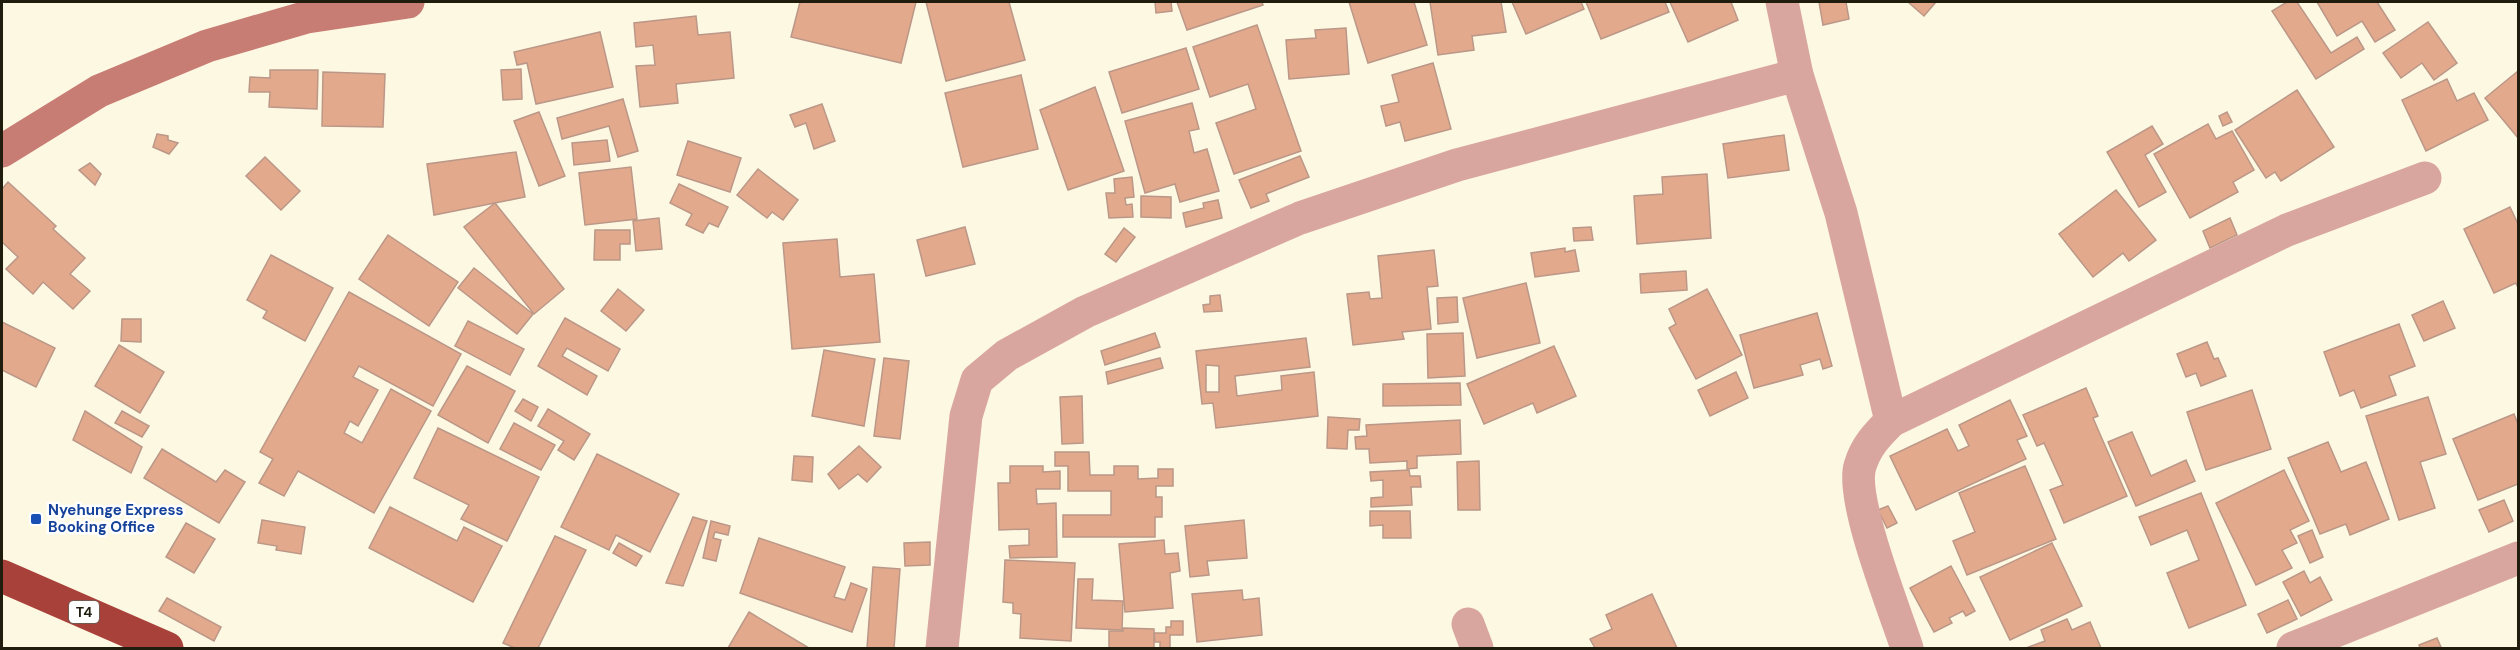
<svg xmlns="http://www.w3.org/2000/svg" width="2520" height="650" font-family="'DM Sans',sans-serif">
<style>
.building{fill:#e3a98d;stroke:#bb9787;stroke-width:1.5;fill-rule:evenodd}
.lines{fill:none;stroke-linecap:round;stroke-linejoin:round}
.street{stroke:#d9a69f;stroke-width:33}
.secondary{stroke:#c77c74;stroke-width:33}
.highway{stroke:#a9413b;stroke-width:33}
.transit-dot{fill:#1a4fb4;stroke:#fff;stroke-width:2}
.labels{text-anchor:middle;stroke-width:5;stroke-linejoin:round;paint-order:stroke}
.shield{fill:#fff;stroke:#636157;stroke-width:1.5}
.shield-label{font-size:14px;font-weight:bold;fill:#201d0f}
.transit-label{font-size:15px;font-weight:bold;fill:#164399;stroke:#fff;text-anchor:start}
</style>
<rect width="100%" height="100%" fill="#fdf8e2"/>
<g class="building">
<path d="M800,2H916L901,63L791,37Z"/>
<path d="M926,2H1009L1025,60L946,81Z"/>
<path d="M1155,2H1171L1172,11L1156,13Z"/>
<path d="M1177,2H1262L1263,5L1187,30Z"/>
<path d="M1349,2H1414L1427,45L1368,63Z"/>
<path d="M1430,2H1501L1506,32L1472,36L1474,50L1438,55Z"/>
<path d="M1512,2H1581L1584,9L1526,34Z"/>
<path d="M1586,2H1665L1669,12L1601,39Z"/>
<path d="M1670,2H1731L1738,20L1688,42Z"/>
<path d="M1819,2H1846L1849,19L1823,25Z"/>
<path d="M1908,2H1936L1924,16Z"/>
<path d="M2287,2H2297L2331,53L2357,37L2364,49L2316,79L2272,11Z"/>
<path d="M2317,2H2377L2395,30L2375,42L2362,21L2337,36Z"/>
<path d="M696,16L698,35L730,32L734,78L676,84L678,103L640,107L636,66L655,65L653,45L636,47L634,23Z"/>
<path d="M2428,22L2457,63L2434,80L2422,63L2401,78L2383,53Z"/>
<path d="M1257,25L1301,151L1234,174L1216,123L1256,109L1248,84L1210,97L1193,47Z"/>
<path d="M1346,28L1349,74L1289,79L1286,40L1316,38L1315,30Z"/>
<path d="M600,32L613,87L536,104L527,63L517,65L514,52Z"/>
<path d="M1186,48L1199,89L1122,113L1109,72Z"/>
<path d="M1433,63L1451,129L1405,141L1400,122L1386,126L1381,106L1399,102L1392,75Z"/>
<path d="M521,69L522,99L503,100L501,70Z"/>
<path d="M270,70H318L317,109L269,107L270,92H249L250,77L270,78Z"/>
<path d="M2518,71V138L2485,98Z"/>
<path d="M323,72L385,74L383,127L322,126Z"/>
<path d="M1021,75L1038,149L963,167L945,93Z"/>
<path d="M2447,79L2457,101L2474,93L2488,120L2426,151L2402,100Z"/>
<path d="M1095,87L1124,171L1068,190L1040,110Z"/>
<path d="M2297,90L2334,147L2281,181L2275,172L2266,178L2235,130Z"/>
<path d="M623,99L638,151L618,157L609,126L562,139L557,118Z"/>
<path d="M1192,103L1199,129L1189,131L1194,153L1207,149L1219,191L1180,202L1175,184L1145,193L1125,121Z"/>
<path d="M822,104L835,141L814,149L806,123L795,127L790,115Z"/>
<path d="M539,112L565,176L539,186L514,121Z"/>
<path d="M2227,112L2232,122L2223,126L2219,116Z"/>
<path d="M2208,124L2216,139L2232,131L2254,170L2233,182L2238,192L2190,218L2154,154Z"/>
<path d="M2152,126L2163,144L2145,155L2166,192L2139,207L2107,152Z"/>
<path d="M157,134L168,136V140L178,143L169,154L153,147Z"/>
<path d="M1784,135L1789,170L1728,178L1723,144Z"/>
<path d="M607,140L610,161L574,165L572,143Z"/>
<path d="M688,141L741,158L730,192L677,175Z"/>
<path d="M516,152L525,197L434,215L427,164Z"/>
<path d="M1300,156L1309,177L1266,194L1269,201L1251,208L1239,180Z"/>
<path d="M265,157L300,191L281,210L246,176Z"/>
<path d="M90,163L101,174L95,185L79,170Z"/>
<path d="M631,167L637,219L585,225L579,173Z"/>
<path d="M758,169L798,200L783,220L772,212L767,218L737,195Z"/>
<path d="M1707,174L1711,238L1637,244L1634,196L1663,194L1662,177Z"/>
<path d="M1132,177L1134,197L1125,198L1126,205L1132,204L1133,217L1109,218L1106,193H1115L1114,179Z"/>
<path d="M8,182L56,226L53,229L85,258L70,274L90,291L73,309L43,282L33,294L6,269L18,257L2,242V189Z"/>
<path d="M679,184L728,207L718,227L709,223L703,233L686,225L692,214L670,203Z"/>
<path d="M2116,190L2156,240L2129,261L2123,253L2093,277L2059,234Z"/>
<path d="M1141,196L1171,197V218L1141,217Z"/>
<path d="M1218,200L1222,218L1186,227L1183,213L1204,208L1203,203Z"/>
<path d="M495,203L564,289L534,314L464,227Z"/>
<path d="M2510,207L2518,224V288L2516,283L2494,293L2464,229Z"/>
<path d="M659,218L662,249L636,251L633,221Z"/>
<path d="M2230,218L2237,235L2210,248L2203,231Z"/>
<path d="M965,227L975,264L926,276L917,240Z"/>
<path d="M1591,227L1593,240L1574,241L1573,228Z"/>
<path d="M1124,228L1135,237L1116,262L1105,254Z"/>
<path d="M595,230H630V244H620V260H594Z"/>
<path d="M388,235L458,282L429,326L359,279Z"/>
<path d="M837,239L840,277L874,274L880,342L792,349L783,243Z"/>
<path d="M1565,248V252L1575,250L1579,271L1535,277L1531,253Z"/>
<path d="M1434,250L1438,286L1427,287L1431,329L1402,332L1404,339L1353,345L1347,294L1369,292L1370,299L1382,298L1378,256Z"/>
<path d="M271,255L333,288L305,341L263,318L267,311L247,300Z"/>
<path d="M474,268L533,314L517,334L458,288Z"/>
<path d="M1686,271L1687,290L1641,293L1640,274Z"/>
<path d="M1526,283L1540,343L1477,358L1463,298Z"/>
<path d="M618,289L644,310L626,331L601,311Z"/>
<path d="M1707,289L1742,355L1696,379L1669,328L1676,324L1669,309Z"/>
<path d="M349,292L461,354L433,406L359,366L353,377L378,390L358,426L350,421L344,433L362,443L391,389L431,411L374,513L298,471L284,496L259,483L273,459L260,452Z"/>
<path d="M1220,295L1222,311L1204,312L1203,305L1210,304V296Z"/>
<path d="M1457,297L1458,322L1438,324L1437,298Z"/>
<path d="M2443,301L2455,328L2424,341L2412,315Z"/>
<path d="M1817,313L1832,366L1823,369L1820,359L1800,365L1803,375L1754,388L1740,335Z"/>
<path d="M565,318L620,349L608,371L567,348L562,356L597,376L587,395L538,366Z"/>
<path d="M122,319H141V342L121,341Z"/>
<path d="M468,321L524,349L510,375L455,346Z"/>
<path d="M2,322L55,348L36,387L2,370Z"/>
<path d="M2399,324L2415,366L2389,376L2396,395L2361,408L2354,390L2340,396L2324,352Z"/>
<path d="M1155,333L1160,347L1105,365L1101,351Z"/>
<path d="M1463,333L1465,376L1428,378L1427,334Z"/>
<path d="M1306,338L1310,367L1235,376L1237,396L1282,390L1281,376L1314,372L1318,416L1216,428L1213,403L1202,404L1196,351ZM1206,365L1219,366V392H1206Z"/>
<path d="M2207,342L2214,359L2218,358L2226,376L2201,386L2196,373L2186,377L2177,354Z"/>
<path d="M119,345L164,372L140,413L95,386Z"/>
<path d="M1554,346L1576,396L1537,413L1533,403L1484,424L1467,384Z"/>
<path d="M824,350L875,359L864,426L812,416Z"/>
<path d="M884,358L909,361L900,439L874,436Z"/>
<path d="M1160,358L1163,368L1108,384L1106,372Z"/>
<path d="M467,366L515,391L488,443L438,415Z"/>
<path d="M1736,372L1748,398L1710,416L1698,390Z"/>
<path d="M1460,383L1461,405L1383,406V384Z"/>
<path d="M2086,388L2098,416L2093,418L2127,496L2064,523L2050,490L2063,485L2044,443L2037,446L2023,415Z"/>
<path d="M2252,390L2271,449L2206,470L2187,412Z"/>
<path d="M1082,396L1083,443L1062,444L1060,397Z"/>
<path d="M2428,397L2446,454L2420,462L2435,508L2399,520L2366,416Z"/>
<path d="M523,399L538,407L531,421L515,411Z"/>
<path d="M2010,400L2027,436L2017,440L2026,459L1916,510L1890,456L1947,429L1958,451L1969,446L1959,425Z"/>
<path d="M548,409L590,434L574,460L558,450L564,441L538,426Z"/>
<path d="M85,411L142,447L131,473L73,440Z"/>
<path d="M122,411L149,426L142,437L115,423Z"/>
<path d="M2514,414L2518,424V484L2478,500L2453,439Z"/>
<path d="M1328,417L1360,419L1359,430H1348L1347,449L1327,448Z"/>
<path d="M1460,420L1461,454L1417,456V468L1407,469V461L1370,463L1369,449H1356L1355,437L1367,436L1366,425Z"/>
<path d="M514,423L555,445L541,470L500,449Z"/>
<path d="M438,428L539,477L507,541L461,519L469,505L414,478Z"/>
<path d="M2132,432L2151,476L2186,460L2195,481L2136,506L2108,442Z"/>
<path d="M2328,442L2341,472L2366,462L2389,519L2350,535L2346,524L2320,534L2288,458Z"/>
<path d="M859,446L881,467L867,482L858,474L839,489L828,474Z"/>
<path d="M162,449L216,482L225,470L245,482L219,523L144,478Z"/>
<path d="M1055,452H1089L1090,475H1114V466H1138V479L1158,478V469H1173V486H1156V497H1162V517H1155V537H1063V515H1111V491H1068V466H1055Z"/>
<path d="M597,454L679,494L650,552L616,535L609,550L561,527Z"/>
<path d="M794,456L813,457L812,482L792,480Z"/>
<path d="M1479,461L1480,510H1458L1457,462Z"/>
<path d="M1010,466H1043V472L1060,471V489H1036L1037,504L1056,503L1057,557L1010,558L1009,546L1029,545V529L999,530L998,483H1010Z"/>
<path d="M2025,466L2056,539L1967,575L1953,541L1975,532L1959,493Z"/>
<path d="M1409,470L1410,476H1420L1421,487H1411L1412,505L1371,507V498L1383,497V480L1371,481L1370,472Z"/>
<path d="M2284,470L2309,521L2290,530L2297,543L2282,550L2292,568L2256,585L2216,503Z"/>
<path d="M2201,493L2246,605L2189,628L2167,573L2199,560L2187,530L2151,545L2139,517Z"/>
<path d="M2504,500L2513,521L2489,532L2479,510Z"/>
<path d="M1888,506L1897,523L1887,528L1878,510Z"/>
<path d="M390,507L457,541L464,527L502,546L473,602L369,548Z"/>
<path d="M1370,511H1410L1411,538H1383V525L1370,526Z"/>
<path d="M693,517L707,521L683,586L666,583Z"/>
<path d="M262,520L305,527L301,554L276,550L277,546L258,543Z"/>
<path d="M1244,520L1247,558L1207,561L1209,575L1190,577L1185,526Z"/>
<path d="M711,521L730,526L728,535L715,532L713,538L721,540L716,561L703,558Z"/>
<path d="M186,523L215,539L194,573L166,557Z"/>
<path d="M2312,530L2323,557L2310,563L2298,536Z"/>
<path d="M555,536L586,550L538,648H515L503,643Z"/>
<path d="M759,538L845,567L834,597L845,600L851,583L867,589L852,632L740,593Z"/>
<path d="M1164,540L1165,554L1178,553L1180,571L1170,573L1173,608L1125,612L1119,544Z"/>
<path d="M930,542V565L905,566L904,543Z"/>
<path d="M619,543L642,556L636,566L613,553Z"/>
<path d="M2052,543L2082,606L2010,640L1980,577Z"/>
<path d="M1005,560L1075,563L1071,641L1020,638L1021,614L1013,613V603L1003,602Z"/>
<path d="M1951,566L1975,611L1966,616L1963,611L1949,618L1952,623L1934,632L1910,588Z"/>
<path d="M873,567L900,569L894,648H867Z"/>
<path d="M2304,571L2310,583L2320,577L2332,600L2301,616L2283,582Z"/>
<path d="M1078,579H1093L1092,600L1123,601L1122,630L1076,628Z"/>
<path d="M1242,590L1243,600L1259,598L1262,635L1197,642L1192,594Z"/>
<path d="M1652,594L1677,648H1595L1590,639L1612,629L1606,615Z"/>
<path d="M167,598L221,627L214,641L159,611Z"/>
<path d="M2288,600L2297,619L2267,633L2258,614Z"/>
<path d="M749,612L809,648H728Z"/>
<path d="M2067,619L2072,630L2090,622L2101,648H2026L2045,641L2041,630Z"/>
<path d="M1171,621H1183V635H1170V648H1160V642H1155L1154,633H1166V627H1171Z"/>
<path d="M1123,628L1154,629V648H1109V631H1123Z"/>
<path d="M2437,638L2441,647L2420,648L2419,645Z"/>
</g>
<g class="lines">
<g class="street">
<path d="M1782,2L1797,75L1841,213L1891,421"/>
<path d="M1468,624L1477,648"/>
<path d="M942,648L966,416L977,380L1007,355L1085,312L1300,218L1457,165L1797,75"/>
<path d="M1907,648C1895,611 1850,499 1860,466C1866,446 1877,435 1891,421L2287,230L2425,178"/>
<path d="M2293,648L2518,558"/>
</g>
<path class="secondary" d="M2,151L99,91L207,46L307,17L408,2"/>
<path class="highway" d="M2,576L167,648"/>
</g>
<rect class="transit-dot" x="30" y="513" width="12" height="12" rx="3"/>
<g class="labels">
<rect class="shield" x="69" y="601" width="30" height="22" rx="4.5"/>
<g class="shield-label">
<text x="84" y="617">T4</text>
</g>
<g class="transit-label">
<text x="48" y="515">Nyehunge Express<tspan x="48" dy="17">Booking Office</tspan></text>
</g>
</g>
<rect width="2520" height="650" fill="none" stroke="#201d0f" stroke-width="6"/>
</svg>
